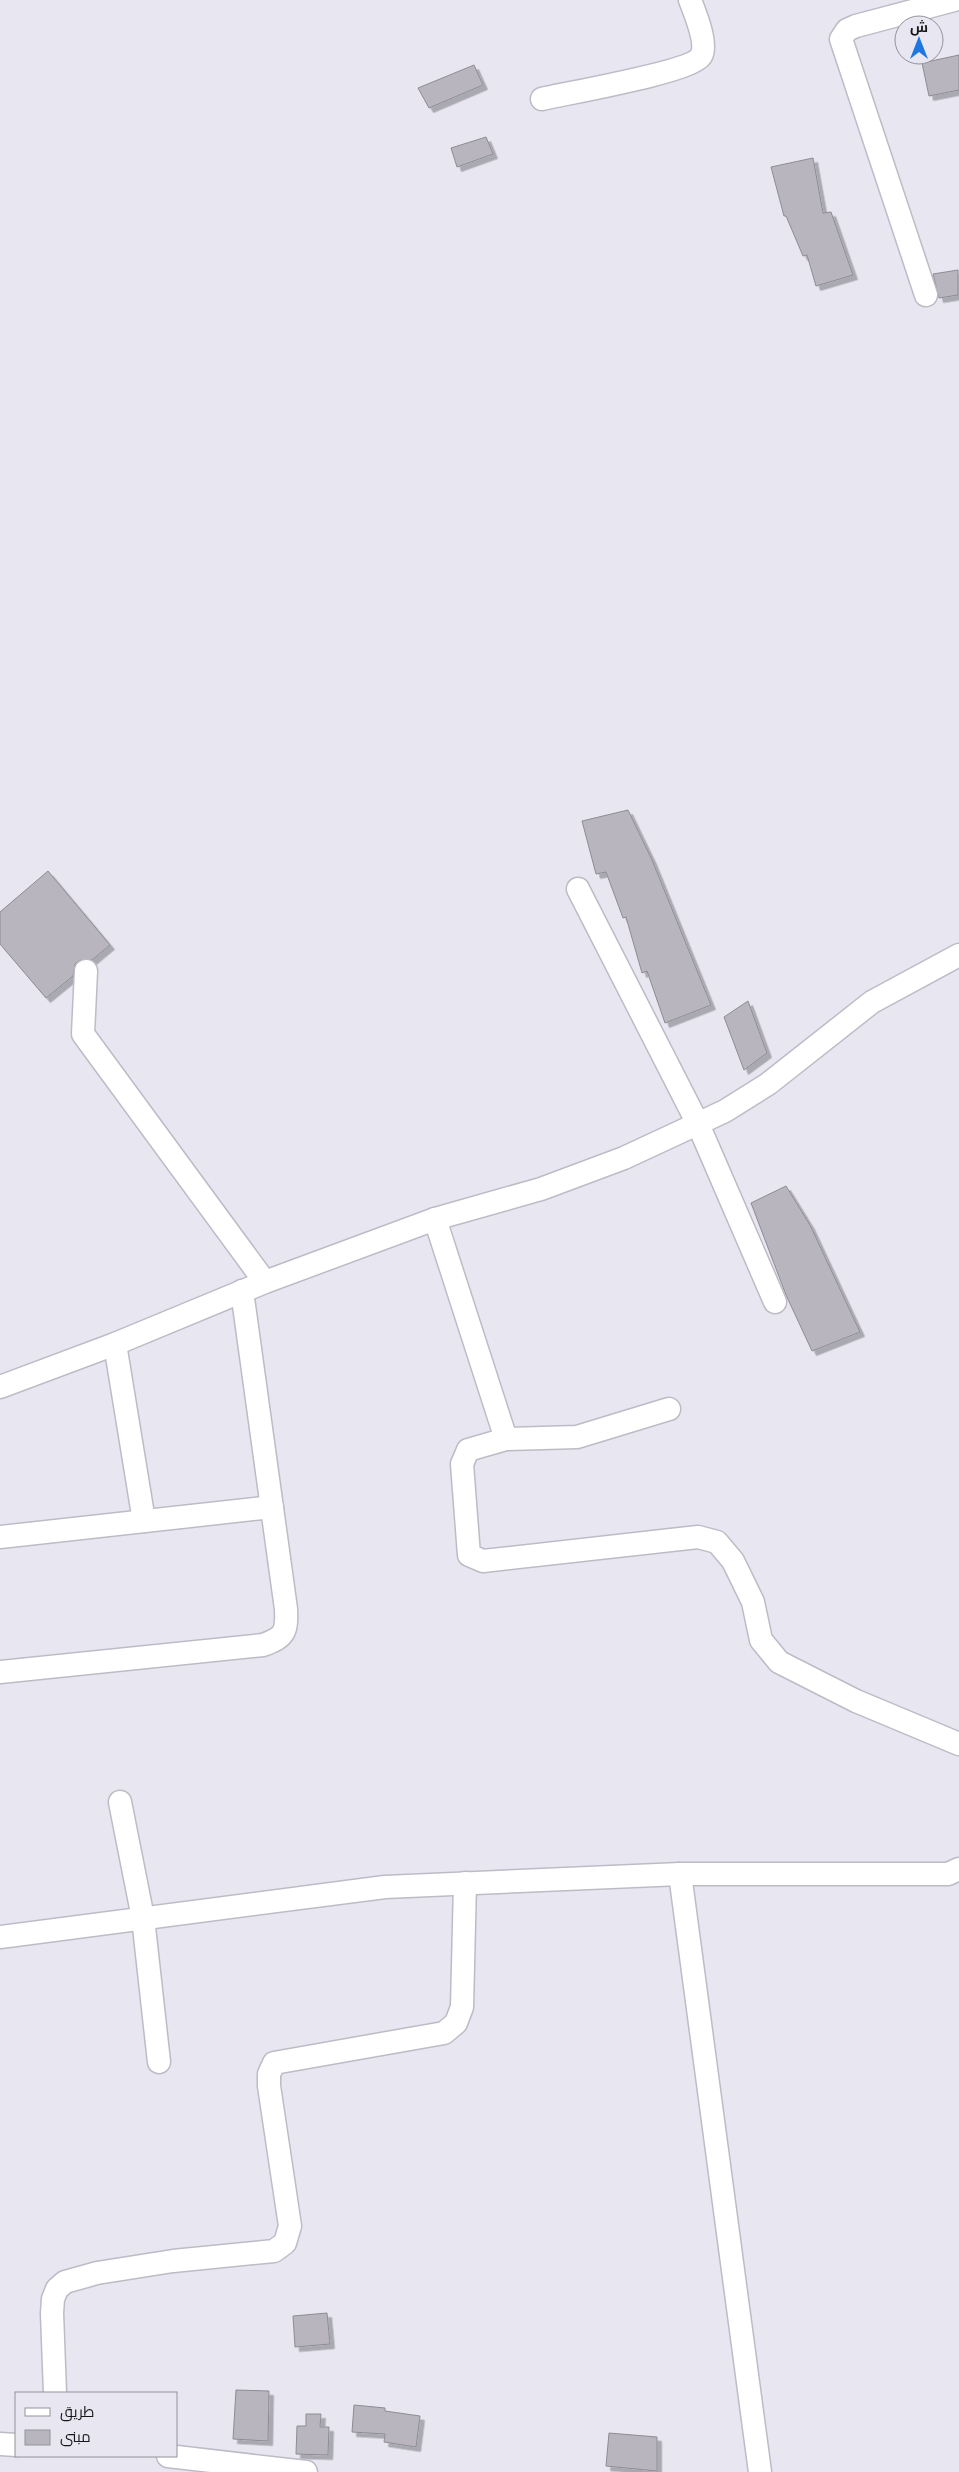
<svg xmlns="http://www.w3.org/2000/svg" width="959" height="2472" font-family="Literata,Cairo,serif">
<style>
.building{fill:#b8b5bf;stroke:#8e8b94;filter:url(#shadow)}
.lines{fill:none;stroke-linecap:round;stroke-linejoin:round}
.minor-casing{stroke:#bdbcc6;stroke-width:25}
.minor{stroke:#fff;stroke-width:22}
</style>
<defs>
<filter id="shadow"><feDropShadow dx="4.5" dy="4.5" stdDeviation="0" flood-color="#0004"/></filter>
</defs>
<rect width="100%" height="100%" fill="#e7e6f1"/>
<g class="building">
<path d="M959,55V90L929,96L922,63Z"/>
<path d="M474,65L483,85L429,108L418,88Z"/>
<path d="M486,137L493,154L457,167L451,148Z"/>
<path d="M813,158L823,213L831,212L853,275L816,286L807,255L803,256L786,216H784L771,167Z"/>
<path d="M958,270V295L939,298L933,274Z"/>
<path d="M628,810L652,860L711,1005L665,1023L647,971L642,973L626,917L623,918L606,872L596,874L582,821Z"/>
<path d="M48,871L110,945L92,960H80L75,964L73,976L46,998L0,944V912Z"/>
<path d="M748,1001L767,1053L744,1070L724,1017Z"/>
<path d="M786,1186L810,1225L860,1332L812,1351L786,1295L751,1203Z"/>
<path d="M327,2313L330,2344L295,2347L293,2316Z"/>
<path d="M236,2390L269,2391L268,2441L233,2439Z"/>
<path d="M354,2405L385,2408V2411L420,2416L416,2447L384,2442L385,2434L352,2432Z"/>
<path d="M306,2414H321L320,2427H329L328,2455L296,2454L297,2426H306Z"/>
<path d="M609,2433L657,2437V2471L606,2466Z"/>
</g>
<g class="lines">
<defs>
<g id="minor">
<path d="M542,99C567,93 691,72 701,56C708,44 695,13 690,0"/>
<path d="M926,295L841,39L847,30L856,26L954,0"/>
<path d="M578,889L698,1124L775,1302"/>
<path d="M86,971L83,1034L265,1282"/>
<path d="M435,1219L506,1439L577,1437L669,1409"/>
<path d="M115,1344L144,1521"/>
<path d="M0,1387L115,1344L265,1282L435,1219L541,1189L624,1158L725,1111L768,1084L872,1002L959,955"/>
<path d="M506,1439L468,1450L462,1464L469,1555L483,1561L698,1537L717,1542L733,1561L753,1602L761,1640L779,1662L856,1701L959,1744"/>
<path d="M0,1537L272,1507"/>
<path d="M0,1672L263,1645C285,1637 287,1632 286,1609L242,1291"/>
<path d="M120,1802L143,1918L159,2062"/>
<path d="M680,1874L760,2472"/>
<path d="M0,1937L385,1887L680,1874H948L959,1869"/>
<path d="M55,2393L52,2313L53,2299L57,2289L65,2282L97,2273L173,2261L274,2251L285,2243L290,2226L269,2086V2074L274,2063L444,2033L456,2023L462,2007L465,1883"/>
<path d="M0,2444L16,2445"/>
<path d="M168,2456L306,2472"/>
</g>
</defs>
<use href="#minor" class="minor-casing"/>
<use href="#minor" class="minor"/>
</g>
<rect x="15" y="2392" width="162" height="65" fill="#e7e6f1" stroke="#94939b"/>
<rect x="25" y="2408" width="25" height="8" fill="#ffffff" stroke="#94939b"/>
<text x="60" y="2417" font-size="15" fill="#17161a">طريق</text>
<rect x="25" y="2430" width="25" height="15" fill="#b8b5bf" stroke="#94939b"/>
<text x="60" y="2442" font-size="15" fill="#17161a">مبنى</text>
<g transform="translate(919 40)"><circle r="24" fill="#e7e6f1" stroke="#94939b"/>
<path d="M0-4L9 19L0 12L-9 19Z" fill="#1e76e0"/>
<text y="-8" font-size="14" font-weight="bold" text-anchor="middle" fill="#17161a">ش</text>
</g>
</svg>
